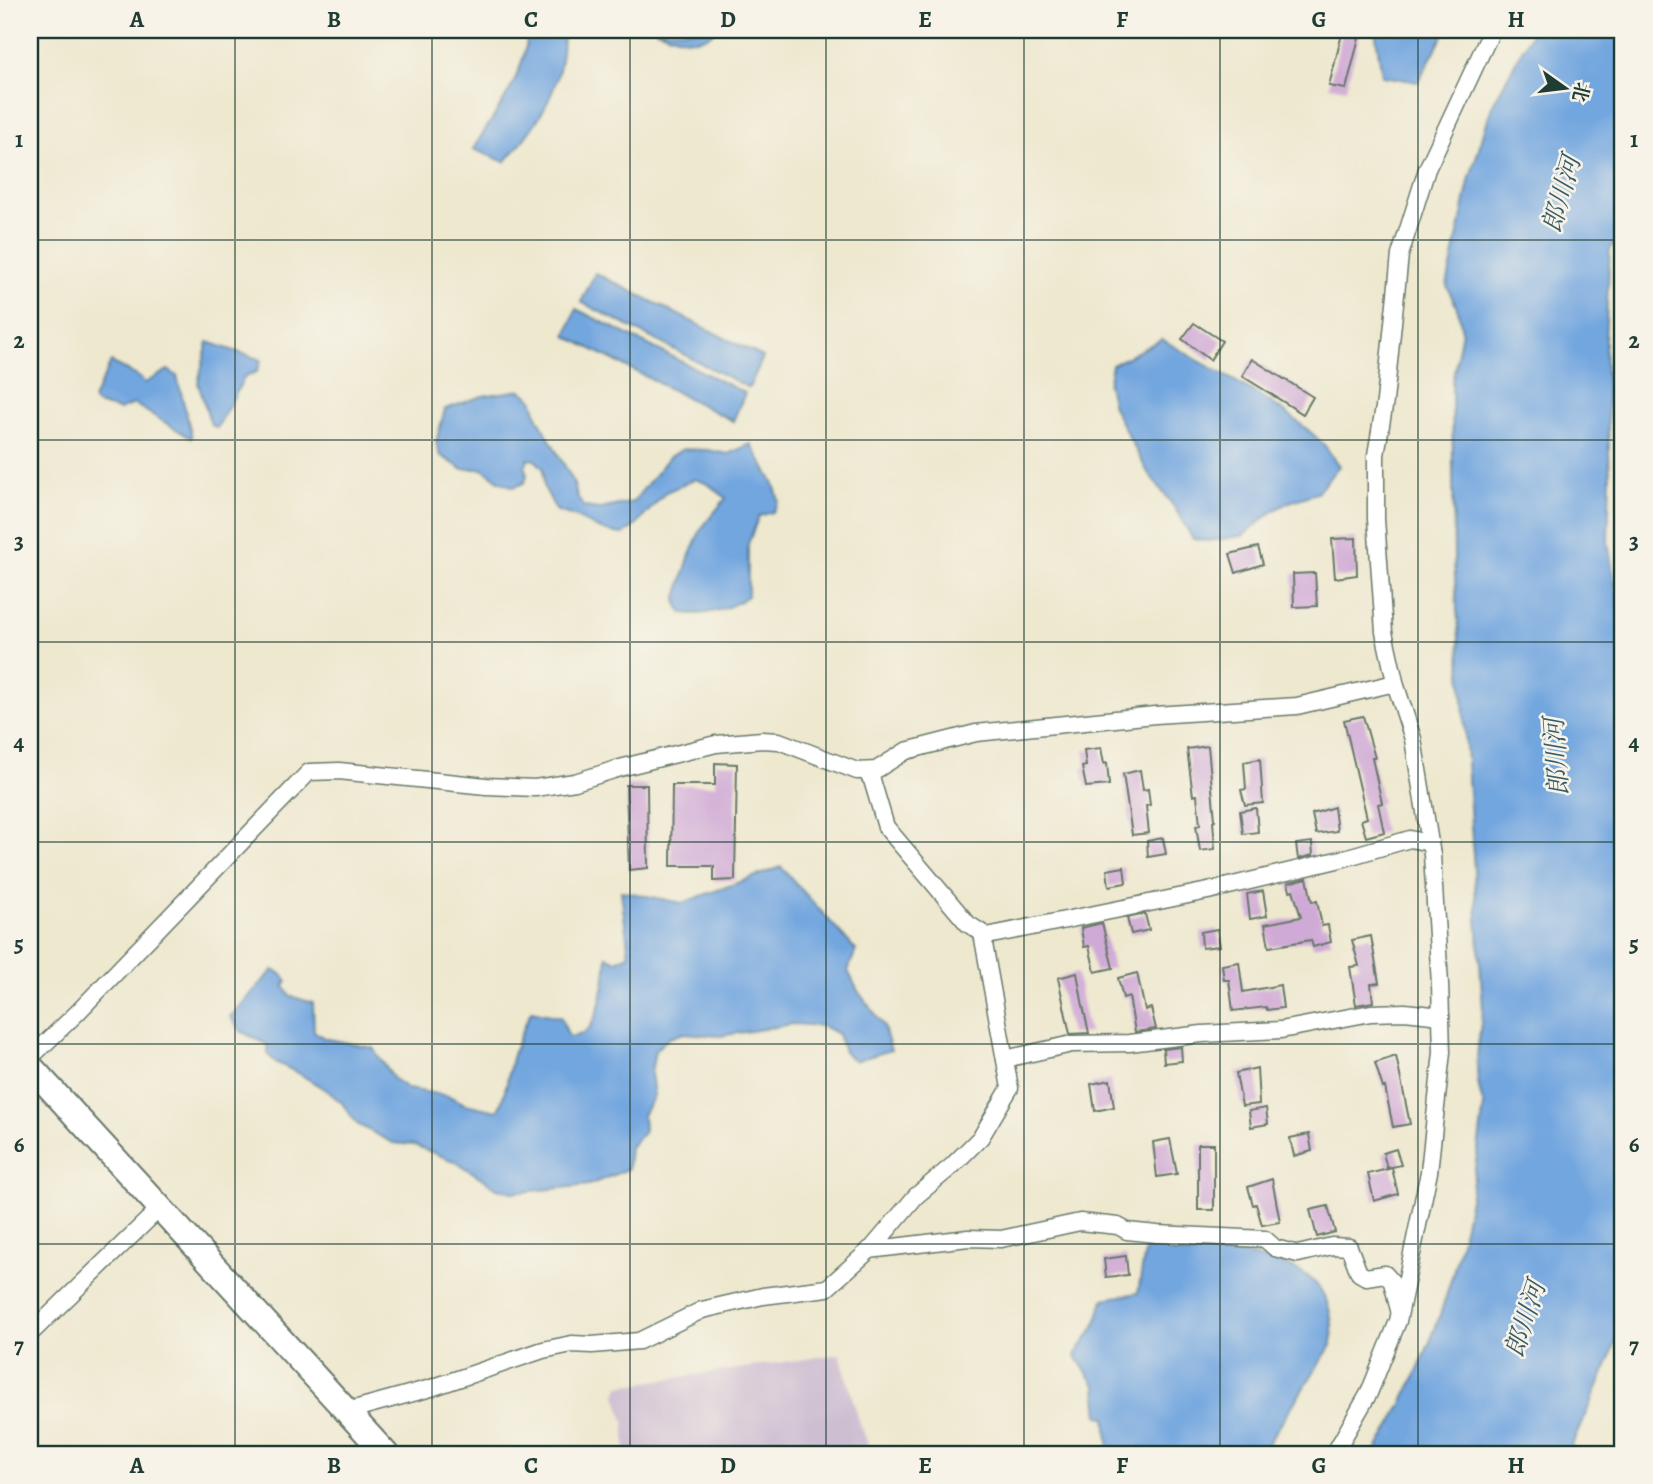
<svg xmlns="http://www.w3.org/2000/svg" width="1653" height="1484" font-family="Alegreya,'Noto Serif SC',serif">
<style>
.industrial{fill:#cebed2}
.water{fill:#72a6df;stroke:#48728a;stroke-width:2}
.building{fill:#d0aad6}
.lines{fill:none;stroke-linecap:round;stroke-linejoin:round}
.street-casing{stroke:#67796a;stroke-width:19}
.primary-casing{stroke:#67796a;stroke-width:28}
.street{stroke:#fff;stroke-width:16}
.primary{stroke:#fff;stroke-width:24}
.grid{fill:none;stroke:#1f3d34;stroke-width:2;stroke-opacity:0.55}
.labels{text-anchor:middle;stroke-width:5;stroke-linejoin:round;paint-order:stroke}
.water-label{font-size:26px;font-style:italic;fill:#385c67;stroke:#f7f3e8}
.neatline{fill:none;stroke:#1f3d34;stroke-width:2.5}
.grid-label{font-size:23px;text-anchor:middle;font-weight:bold;fill:#1f3d34}
</style>
<rect width="100%" height="100%" fill="#f7f3e8"/>
<filter id="ink" filterUnits="userSpaceOnUse"><feTurbulence type="fractalNoise" baseFrequency=".0143" numOctaves="2"/><feDisplacementMap in="SourceGraphic" scale="14" xChannelSelector="R" yChannelSelector="G"/><feConvolveMatrix kernelMatrix="1 2 1 2 8 2 1 2 1" color-interpolation-filters="sRGB"/></filter>
<filter id="wash" filterUnits="userSpaceOnUse"><feTurbulence type="fractalNoise" baseFrequency=".00686" numOctaves="4" result="noise"/><feDisplacementMap in="SourceGraphic" scale="28" xChannelSelector="R" yChannelSelector="G"/><feGaussianBlur stdDeviation="1.57" result="paint"/><feColorMatrix in="noise" values="0 0 0 0 0 0 0 0 0 0 0 0 0 0 0 0 0 1.4 0 .05"/><feComposite in="paint" operator="in"/></filter>
<g filter="url(#wash)">
<rect width="100%" height="100%" fill="#eee8cf"/>
<path class="industrial" d="M840,1354L859,1421L867,1441L868,1449L866,1454H625V1423L616,1395L619,1386Z"/>
<g class="water">
<path d="M528,30H563C564,86 541,121 505,162L473,149C496,112 526,75 528,30Z"/>
<path d="M656,30H716C698,47 676,37 656,30Z"/>
<path d="M1373,30H1446L1418,82L1382,76L1376,36Z"/>
<path d="M1533,30H1623V226L1610,250L1605,341L1610,478L1608,543L1623,630V1322L1610,1359L1568,1454H1374C1412,1391 1441,1325 1458,1253C1471,1205 1477,1155 1484,1106C1472,1073 1478,1044 1483,1010L1454,561L1452,383L1462,331L1458,310L1447,286L1470,177L1492,106Z"/>
<path d="M595,273L763,357L749,388L581,302Z"/>
<path d="M576,309L745,393L733,421L566,336Z"/>
<path d="M1162,339C1215,373 1278,398 1323,444C1329,450 1333,459 1339,466L1317,493L1289,502L1276,509L1242,536L1208,541L1193,539L1174,507L1147,471L1113,407L1108,384L1112,365Z"/>
<path d="M208,342L261,360L257,372L245,376L217,428L211,425L198,383Z"/>
<path d="M111,362L139,377L145,383L168,370L177,376L192,437L191,438L134,404L119,410L96,404L93,399Z"/>
<path d="M521,390L532,399L538,418L572,479L578,498L584,507L600,509L633,502L669,457L683,449L708,450L728,454L751,444L774,484L779,501L773,512L759,516L748,544V596C728,610 705,616 682,613L676,601L689,557L701,529L726,498L708,484L695,479L666,492L635,526L624,534C607,533 596,528 582,520C574,515 564,514 556,510L544,487L543,468L535,460L528,459L525,467L527,476L524,483L514,487L499,481L483,469H462L440,455L436,442L445,409L482,396Z"/>
<path d="M781,867L856,950L848,971L858,991L883,1025L891,1050L855,1061L844,1052L838,1034L823,1026L793,1024L720,1036L684,1033L669,1038L655,1050L651,1073L654,1096L643,1115L644,1132L630,1147L628,1169L589,1185L523,1192H512L497,1188L458,1163L414,1145L393,1143L357,1124L342,1103L329,1092L298,1073L275,1062L268,1054V1045L242,1032L230,1017L273,970L282,974L287,981L284,986L290,996L313,1003L314,1031L324,1038L373,1048L394,1079L408,1089L449,1096L465,1104L497,1111C505,1101 508,1073 512,1058C517,1042 524,1026 531,1011L561,1017L569,1037C574,1036 581,1035 585,1032C601,1020 606,974 607,956L616,961L629,955L621,891L682,903Z"/>
<path d="M1146,1245C1189,1247 1267,1252 1303,1273C1328,1288 1334,1318 1332,1344L1261,1454H1109L1106,1417L1099,1416L1096,1386L1075,1355L1094,1328L1104,1299L1138,1293Z"/>
</g>
<g id="blocks">
<g class="building">
<path d="M1343,30H1361L1346,89L1329,86Z"/>
<path d="M1194,323L1222,341L1210,360L1182,339Z"/>
<path d="M1252,359L1313,397L1303,414L1242,376Z"/>
<path d="M1356,538L1357,575L1335,578L1332,539Z"/>
<path d="M1258,547L1263,564L1236,573L1230,554Z"/>
<path d="M1315,573L1317,606L1294,607L1293,574Z"/>
<path d="M1363,716L1375,758H1372L1382,803L1378,804L1384,832L1366,837L1361,820L1367,818L1344,720Z"/>
<path d="M1208,746L1215,820L1213,821L1215,849L1200,851L1196,826L1200,825L1197,795L1193,796L1187,749Z"/>
<path d="M1101,748L1104,764L1107,763L1109,785L1086,787L1082,767L1086,766L1084,750Z"/>
<path d="M1260,759L1263,803L1245,805L1241,790L1246,789L1244,762Z"/>
<path d="M715,763L737,764L735,880L714,881V866H671L672,785H715Z"/>
<path d="M1140,770L1143,790L1148,789L1150,805L1146,806L1149,833L1132,835L1123,774Z"/>
<path d="M626,785H647L648,868L629,870Z"/>
<path d="M1334,807L1337,831L1316,834L1312,814Z"/>
<path d="M1256,808L1258,832L1243,834L1240,811Z"/>
<path d="M1163,838L1166,854L1148,857L1147,841Z"/>
<path d="M1312,842L1313,855L1298,859L1296,844Z"/>
<path d="M1124,867L1126,883L1109,886L1107,870Z"/>
<path d="M1307,878L1312,902L1317,901L1322,926L1328,925L1331,942L1313,947L1311,940L1269,947L1265,924L1301,917L1293,890L1290,891L1288,883Z"/>
<path d="M1263,891L1267,916L1250,919L1247,894Z"/>
<path d="M1145,914L1149,930L1131,934L1127,918Z"/>
<path d="M1102,923L1113,968L1095,972L1089,946L1084,947L1081,928Z"/>
<path d="M1217,929L1220,946L1202,948L1201,932Z"/>
<path d="M1371,936L1379,983L1371,984L1373,1002L1356,1005L1350,967L1359,966L1352,940Z"/>
<path d="M1239,962L1243,992L1280,985L1283,1008L1267,1010L1266,1007L1233,1011L1229,980H1224L1222,965Z"/>
<path d="M1077,973L1082,1001L1089,1033L1070,1034L1058,978Z"/>
<path d="M1137,973L1145,1010L1151,1008L1156,1029L1135,1032L1129,996L1123,998L1118,978Z"/>
<path d="M1181,1047L1182,1061L1164,1063L1163,1049Z"/>
<path d="M1396,1056L1410,1124L1393,1127L1385,1087L1383,1088L1375,1063Z"/>
<path d="M1257,1068L1259,1104L1242,1106L1236,1073Z"/>
<path d="M1110,1080L1114,1107L1095,1111L1091,1084Z"/>
<path d="M1266,1108L1268,1124L1251,1127L1249,1111Z"/>
<path d="M1309,1134L1312,1151L1294,1156L1290,1138Z"/>
<path d="M1170,1139L1177,1174L1157,1177L1153,1142Z"/>
<rect x="1198" y="1144" width="16" height="66"/>
<path d="M1396,1149L1401,1165L1387,1168L1383,1153Z"/>
<path d="M1392,1168L1398,1194L1374,1201L1368,1174Z"/>
<path d="M1272,1179L1280,1222L1262,1225L1256,1204L1253,1205L1248,1187Z"/>
<path d="M1328,1206L1335,1232L1317,1237L1310,1210Z"/>
<path d="M1126,1256L1128,1275L1106,1277L1104,1259Z"/>
</g>
</g>
</g>
<g filter="url(#ink)">
<use href="#blocks" fill-opacity="0" stroke="#67796a" stroke-width="2"/>
<g class="lines">
<defs>
<g id="street">
<path d="M866,772L872,780L886,827L968,924L987,936L1208,891L1341,859L1410,839L1430,843"/>
<path d="M30,1058L77,1013L309,772L339,771L486,786L535,788L575,782L620,768L716,744L762,740L779,741L857,771L876,770L906,751L976,733L1155,715L1297,706L1395,683"/>
<path d="M1005,1059L1072,1044L1129,1043L1202,1034L1281,1030L1371,1013L1405,1012L1441,1016"/>
<path d="M869,1250L968,1238L1001,1239L1080,1222L1118,1226L1127,1231L1157,1234L1265,1239L1275,1248L1298,1254L1332,1246L1349,1247L1359,1273L1366,1277L1385,1274L1392,1282L1399,1310"/>
<path d="M30,1334L160,1208"/>
<path d="M347,1411L431,1388L543,1350L572,1344L592,1345L639,1341L702,1310L763,1296L827,1288L873,1247L916,1196L952,1166L981,1137L1010,1088L982,933"/>
<path d="M1334,1454L1369,1393L1398,1321L1429,1172L1442,1052L1440,984L1432,855L1413,739L1396,686L1384,632L1376,519V455L1385,401L1400,255L1427,169L1492,30"/>
</g>
<path id="primary" d="M30,1066L386,1454"/>
</defs>
<use href="#street" class="street-casing"/>
<use href="#primary" class="primary-casing"/>
<use href="#street" class="street"/>
<use href="#primary" class="primary"/>
</g>
</g>
<path class="grid" d="M235,30V1454M432,30V1454M630,30V1454M826,30V1454M1024,30V1454M1220,30V1454M1418,30V1454M30,240H1623M30,440H1623M30,642H1623M30,842H1623M30,1044H1623M30,1244H1623"/>
<g class="labels">
<g class="water-label">
<text transform="translate(1561 194) rotate(-74)" y="9">郎川河</text>
<text transform="translate(1556 757) rotate(-94)" y="9">郎川河</text>
<text transform="translate(1525 1319) rotate(-72)" y="9">郎川河</text>
</g>
</g>
<rect width="1653" height="1484" fill="none" stroke="#f7f3e8" stroke-width="77"/>
<g transform="translate(1565 88) rotate(104)" stroke="#f7f3e8" stroke-width="5" paint-order="stroke">
<path d="M0-5L12 26L0 18L-12 26Z" fill="#1f3d34"/>
<text y="-10" font-size="19" font-weight="bold" text-anchor="middle" fill="#1f3d34">北</text>
</g>
<rect x="38" y="38" width="1576" height="1408" class="neatline"/>
<g class="grid-label">
<text x="137" y="27">A</text>
<text x="334" y="27">B</text>
<text x="531" y="27">C</text>
<text x="728" y="27">D</text>
<text x="925" y="27">E</text>
<text x="1122" y="27">F</text>
<text x="1319" y="27">G</text>
<text x="1516" y="27">H</text>
<text x="19" y="147">1</text>
<text x="1634" y="147">1</text>
<text x="19" y="348">2</text>
<text x="1634" y="348">2</text>
<text x="19" y="549">3</text>
<text x="1634" y="549">3</text>
<text x="19" y="750">4</text>
<text x="1634" y="750">4</text>
<text x="19" y="951">5</text>
<text x="1634" y="951">5</text>
<text x="19" y="1152">6</text>
<text x="1634" y="1152">6</text>
<text x="19" y="1353">7</text>
<text x="1634" y="1353">7</text>
<text x="137" y="1473">A</text>
<text x="334" y="1473">B</text>
<text x="531" y="1473">C</text>
<text x="728" y="1473">D</text>
<text x="925" y="1473">E</text>
<text x="1122" y="1473">F</text>
<text x="1319" y="1473">G</text>
<text x="1516" y="1473">H</text>
</g>
</svg>
